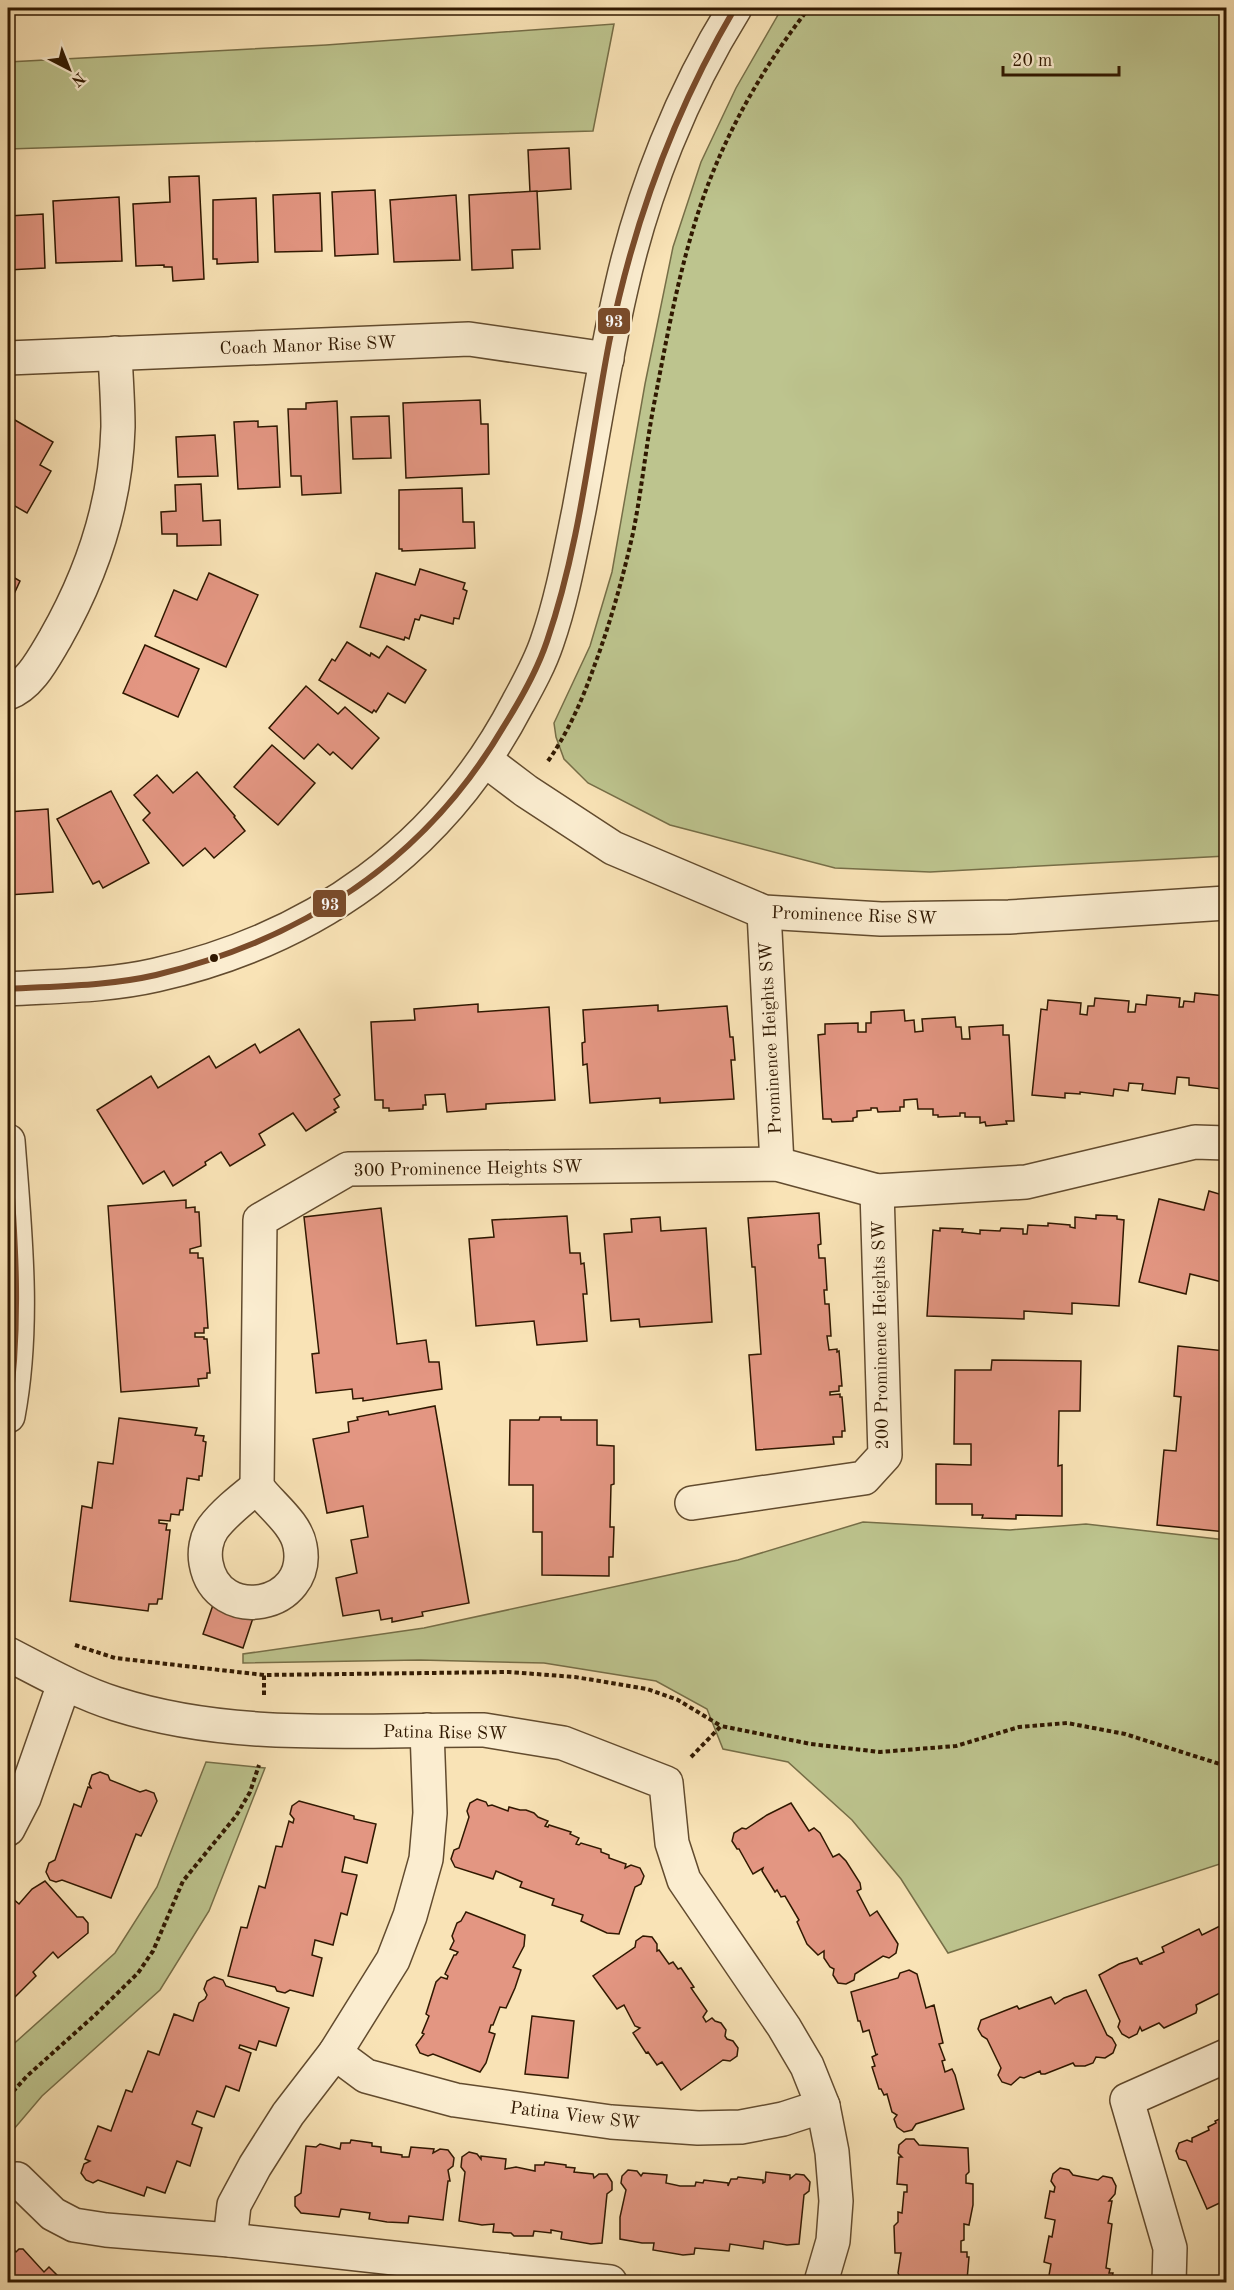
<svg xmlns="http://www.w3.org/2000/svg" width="1234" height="2290" font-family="'Old Standard TT',serif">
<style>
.green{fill:#bdc48e;stroke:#766e47;stroke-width:1.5}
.building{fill:#e39682;stroke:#301800;stroke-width:1.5}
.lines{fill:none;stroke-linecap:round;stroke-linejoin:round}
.minor-casing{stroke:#624b2e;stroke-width:36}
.path{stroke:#301800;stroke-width:4;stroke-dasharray:4.5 3;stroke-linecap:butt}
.minor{stroke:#fbedd0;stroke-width:33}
.bus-1-casing{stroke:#fbedd0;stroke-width:10}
.bus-1{stroke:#7a4b2a;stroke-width:6}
.bus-dot{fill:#301800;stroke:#fbedd0;stroke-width:2}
.labels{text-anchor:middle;stroke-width:5;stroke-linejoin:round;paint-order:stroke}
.street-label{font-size:18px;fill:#301800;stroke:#fbedd0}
.line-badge{stroke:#fbedd0;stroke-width:2}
.badge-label{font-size:16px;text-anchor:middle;font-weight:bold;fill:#fff}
</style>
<rect width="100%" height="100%" fill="#f9e3b6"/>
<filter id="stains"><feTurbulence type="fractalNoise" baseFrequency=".00333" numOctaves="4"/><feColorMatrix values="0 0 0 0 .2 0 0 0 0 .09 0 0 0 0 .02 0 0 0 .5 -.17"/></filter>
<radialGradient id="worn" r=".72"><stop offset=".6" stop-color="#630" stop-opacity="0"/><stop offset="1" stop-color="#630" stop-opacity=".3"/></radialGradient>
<g class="green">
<path d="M782,8H1226V856L930,872L835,868L670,825L588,783L564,759L556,737L554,723L590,646L612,572L645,384L673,247L701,162L736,88Z"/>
<path d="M614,24L593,131L8,149V62L326,45Z"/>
<path d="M863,1522L1010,1530L1086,1524L1226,1540V1862L948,1953L901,1879L852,1820L788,1762L723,1749L707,1709L656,1681L544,1663L420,1660L243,1663V1654L424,1628L738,1560Z"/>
<path d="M206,1762L265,1768L209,1911L160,1990L42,2096L8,2136V2049L115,1953L157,1887Z"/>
</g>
<g class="building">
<path d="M569,148L571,189L530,192L528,150Z"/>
<path d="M199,176L204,279L173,281L172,267H164V265L136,266L133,204L170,202L169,177Z"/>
<path d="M375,190L378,254L335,256L332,192Z"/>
<path d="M537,191L540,249L512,250L513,268L472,270L469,195Z"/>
<path d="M320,193L322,251L275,252L273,195Z"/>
<path d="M456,195L460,260L394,262L390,200Z"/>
<path d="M119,197L122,261L56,263L53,201Z"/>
<path d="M256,198L258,262L217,264V259H213V200Z"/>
<path d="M43,214L45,268L8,270V216Z"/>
<path d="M480,400L481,424H488L489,474L406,478L403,403Z"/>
<path d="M337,401L341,493L302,495L301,476H291L288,409H306V403Z"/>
<path d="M8,416L53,442L40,465L51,471L27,513L8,502Z"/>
<path d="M389,416L391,458L353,459L351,417Z"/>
<path d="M258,421V427L277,426L280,487L238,489L234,422Z"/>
<path d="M215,435L218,476L178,477L176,437Z"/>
<path d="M201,484L203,521L220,520L221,545L177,546V534H162L161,512L176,511L175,485Z"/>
<path d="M462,488L463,522H474L475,548L402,551V549H399V490Z"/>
<path d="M420,569L465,583L463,589L467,591L459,619L454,618L453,624L421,615L419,620L415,619L409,639L405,637L404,640L360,627L376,573L415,585Z"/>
<path d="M209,573L258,595L226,667L155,636L174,590L197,600Z"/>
<path d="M8,574L20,581L8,607Z"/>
<path d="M347,642L370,656L371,653L379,658L387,646L426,670L405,703L388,693L376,712L374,710L372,713L319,680L332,659L335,661Z"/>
<path d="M145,645L199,669L178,717L123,693Z"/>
<path d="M306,686L338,714L345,707L379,738L352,769L333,752L330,755L318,744L304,759L269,728Z"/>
<path d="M272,745L315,783L278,825L234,787Z"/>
<path d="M197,772L235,816L234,817L245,831L214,858L205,848L183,866L143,820L150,813L134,795L157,775L173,793Z"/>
<path d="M111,791L149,863L103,888L99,881L93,884L57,819Z"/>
<path d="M48,809L53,892L8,895V812Z"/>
<path d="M1195,993L1226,996V1047L1222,1089L1189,1085V1078L1177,1077L1175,1094L1142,1090L1143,1084L1129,1083L1128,1091L1114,1089L1113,1096L1080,1092V1094L1065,1093V1098L1032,1095L1041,1009L1047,1010L1048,1000L1081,1003L1080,1014L1087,1015L1088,1006H1094L1095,998L1129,1001L1128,1012H1135L1136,1004L1146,1005L1147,995L1180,998L1179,1007H1183L1184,1001L1194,1002Z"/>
<path d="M478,1004V1012L549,1007L555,1100L486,1104V1109L447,1112L445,1094L425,1095L426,1105H423V1109L389,1111V1108H383V1100H375L371,1022L415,1020L414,1009Z"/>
<path d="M658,1005V1011L727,1006L730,1037H733L735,1060H731L734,1099L660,1103V1098L590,1103L587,1064L583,1065L582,1043L585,1042L583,1010Z"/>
<path d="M904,1010L905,1021L914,1020L915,1032L923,1031L922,1019L955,1017L956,1027H961L962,1039H970L969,1027L1003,1025V1035H1009L1014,1121H1006L1007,1124L986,1126L985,1122L980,1123V1117H965V1113H960V1116L938,1117V1115H933V1109H918L917,1099L904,1100V1107H900V1111L878,1112L877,1108H871V1110L857,1111V1117L853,1118V1121L832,1122L831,1119H823L818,1035L825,1034V1024L858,1023V1032H866V1023H871V1012Z"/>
<path d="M299,1029L340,1095L334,1099L339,1107L334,1110L336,1112L306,1131L293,1113L259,1134L265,1145L230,1166L221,1152L205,1162L206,1165L173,1186L164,1171L143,1184L97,1110L151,1076L158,1088L209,1056L216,1068L255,1044L260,1053Z"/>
<path d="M1209,1191L1226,1196V1283L1190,1274L1186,1294L1139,1282L1159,1199L1204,1210Z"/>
<path d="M186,1200V1208L195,1207V1212H199L201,1246L190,1249V1253H198V1258H203L208,1328H204V1333H195V1337H204V1339H207L210,1373H207V1378L198,1379L199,1386L121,1392L108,1206Z"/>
<path d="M381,1208L397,1344L426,1340L429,1362H439L442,1389L363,1401V1398L353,1399L352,1389L316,1393L312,1354L319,1353L304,1217Z"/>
<path d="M819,1213L821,1244L818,1245L819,1258H825L827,1290H824L825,1304H829L831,1336H827L829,1350L837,1349V1352L839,1351L842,1386H839V1391L830,1392V1395L840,1394V1397H842L845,1431H842V1437H833L834,1444L756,1450L749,1355L761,1354L755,1267H752L748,1218Z"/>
<path d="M1096,1215L1117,1216V1219L1124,1220L1119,1306L1072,1303V1314L1024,1311V1319L927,1316L933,1230L940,1231V1228L963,1229L962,1232L980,1234V1230L1000,1231L1001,1228L1023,1229V1234H1027L1028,1225L1048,1226V1223L1070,1225V1227L1075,1228V1217L1096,1219Z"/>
<path d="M567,1216L570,1253H580L581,1264L584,1263L587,1294H583L587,1341L537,1345L534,1321L476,1326L469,1239L494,1237L492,1220Z"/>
<path d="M660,1217L661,1231L706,1228L712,1322L640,1327L639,1319L611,1321L604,1234L632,1232L631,1219Z"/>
<path d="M1178,1346L1225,1351L1226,1348V1532L1157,1525L1164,1450L1176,1451L1181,1397L1174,1396Z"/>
<path d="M992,1360L1081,1361L1080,1411H1059L1058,1466L1062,1465V1516L1016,1515V1519L982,1518L983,1515H972V1504H936V1464L971,1465V1444H954L955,1370H991Z"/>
<path d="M435,1406L469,1603L422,1612L423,1616L392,1622V1618L381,1620L379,1610L343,1616L336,1578L357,1573L351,1540L368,1537L363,1506L327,1513L313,1439L349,1432L348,1422L358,1420L357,1417L388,1411L389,1415Z"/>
<path d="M540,1417H561V1420H597V1445L614,1446V1484L611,1485L610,1527H614L613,1557H609V1576L542,1575V1532H533V1485H509L510,1420H539Z"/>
<path d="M119,1418L197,1428L195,1435L204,1436L203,1441L206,1442L202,1476H199V1480L187,1478L183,1510H180L179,1515L171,1514L170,1521L159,1520V1523L167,1524L166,1530H170L162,1599H158L157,1604H149L148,1611L70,1601L82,1506L92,1508L98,1462L113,1464Z"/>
<path d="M213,1605L253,1618L243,1648L203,1634Z"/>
<path d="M100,1772L108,1775L110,1780L140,1792L146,1790L154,1793L157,1801L143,1832L141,1836L136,1834L111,1898L62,1880L56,1882L50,1880L46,1872L49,1863L55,1860L74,1804L81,1807L88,1787L91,1788L89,1784L92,1775Z"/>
<path d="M477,1799L486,1802L488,1806L492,1805L508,1811L509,1807L520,1810H526L534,1813L538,1817L548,1821L545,1826L548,1827L549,1825L571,1832L570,1834L579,1838L576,1844L579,1845L581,1843L601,1849V1852L609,1855V1858L626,1864L625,1868L631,1865L640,1868L644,1876L641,1884L635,1887L619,1934L607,1933L581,1921L583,1915L552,1905L554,1899L520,1887L522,1882L496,1871L493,1879L455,1867L451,1859L454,1850L459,1848L469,1817L467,1811L470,1803Z"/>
<path d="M299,1801L354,1816V1819L376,1824L367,1863L345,1857L342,1872L357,1875L347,1915L341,1913L333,1945L315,1940L312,1955L322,1958L313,1996L290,1990L285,1993L277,1991L275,1987L228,1976L241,1927L247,1928L259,1886L265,1888L276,1846L282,1847L289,1821L293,1823L294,1819L290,1814L292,1806Z"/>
<path d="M791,1803L809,1831L814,1828L820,1833L833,1857L839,1854L846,1861L860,1883L861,1889L857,1891L870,1916L877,1911L898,1944L896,1953L889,1958L883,1956L855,1974L854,1980L846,1984L838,1983L833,1975L834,1969L830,1967L824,1958V1951L818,1955L807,1944L797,1922L799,1920L785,1896L781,1897L777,1890L775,1892L762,1871L763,1868L753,1874L739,1849H737L732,1841L734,1833L742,1828L746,1829L767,1815Z"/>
<path d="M45,1881L77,1917H83L88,1923V1933L58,1958L53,1952L33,1972L36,1976L8,2004V1901L12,1898L19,1904L32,1889Z"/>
<path d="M466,1912L525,1935L524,1946L513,1967L521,1970L515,1988L506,2008L500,2007L493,2025H491L489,2032L495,2034L486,2063L480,2072L433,2054L428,2056L420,2053L416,2045L424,2034L422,2033L429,2016L426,2014L436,1982L441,1977L447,1979L448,1976L445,1974L454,1955H456L458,1952L450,1949L454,1941L452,1936L457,1923L461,1921Z"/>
<path d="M1222,1925L1226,1924V2000L1224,2001L1220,1993L1196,2005L1197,2009L1196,2013L1164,2028L1159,2023L1142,2031L1140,2027L1137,2034L1129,2038L1122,2034L1118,2027L1120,2021L1099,1975L1119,1964L1137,1958L1140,1964H1142L1141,1962L1164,1952L1162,1947L1199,1929L1202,1935Z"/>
<path d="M643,1936L652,1937L657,1944V1951L659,1950L669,1964L673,1962L678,1969L681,1968L694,1987L691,1988L707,2011L703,2017L706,2022L712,2018L715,2021L721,2023L726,2030L725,2036L727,2039L733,2041L738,2048L737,2056L730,2061L723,2060L681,2090L662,2062L657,2065L648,2052L646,2053L633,2033L640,2028L635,2026L624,2005L617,2009L593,1976L635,1947L636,1941Z"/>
<path d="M909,1970L917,1974L926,2008L934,2005L943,2043L939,2044L945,2060L942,2061L945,2072L952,2069L955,2075L964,2109L916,2124L912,2130L904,2132L897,2127L894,2119L897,2115L892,2112L887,2094L884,2095L881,2089H879L872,2067L875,2066L872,2057L878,2054L876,2055L869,2030L863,2032L860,2021H858L851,1992L898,1978L900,1973Z"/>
<path d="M214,1977L223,1980L226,1986L289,2008L276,2046L259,2041L256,2050L240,2045L239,2048L251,2053L239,2091L226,2086L214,2117L197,2111L192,2124L202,2128L190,2166L177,2161L165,2193L147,2187L144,2196L98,2180L93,2183L86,2180L81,2173L84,2164L90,2161L85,2159L98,2126L111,2131L126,2090L132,2092L148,2051L159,2055L174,2014L193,2021L199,2003L205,1999L207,1995L204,1989L207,1981Z"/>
<path d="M1086,1990L1107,2035L1112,2038L1116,2045L1113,2053L1105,2058L1096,2057L1093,2063L1085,2066H1075L1073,2063L1045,2074H1041L1040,2071L1024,2078L1020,2077L1011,2085L1002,2082L998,2075L1001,2068L987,2039L982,2036L978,2029L981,2020L1017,2006L1019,2009L1051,1997L1055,2004L1064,1998Z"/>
<path d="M532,2016L574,2021L568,2078L525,2074Z"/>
<path d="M1226,2116V2200L1207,2209L1186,2161L1179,2159L1176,2151L1179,2143L1187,2140L1192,2142V2138L1209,2130L1208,2127L1216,2123L1215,2121Z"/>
<path d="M906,2139H914L919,2145L968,2148L969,2172L966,2175V2183L973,2184V2205L969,2225L964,2224V2240L961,2241V2252H967V2257H969L967,2280H965V2282H893H899L900,2277L898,2273L901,2253H895L894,2226L898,2222V2212L902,2213L904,2192H907V2185L897,2184L899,2157H902L898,2153L899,2145Z"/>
<path d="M351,2140L372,2143V2146L381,2147V2152L402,2155V2157H409L411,2147L434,2149L433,2153L440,2149L448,2150L454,2158L453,2166L448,2170L450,2181H448L443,2220L409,2216L408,2223L387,2222L369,2219L370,2213L341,2209L339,2217L301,2213L295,2206V2197L301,2193L306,2146L316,2147L320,2144L340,2149L341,2143H350Z"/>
<path d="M469,2152L477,2154L481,2159V2156L506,2159L505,2169L516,2167L535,2171V2165H544L545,2162L566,2165V2167L575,2168L574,2172L593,2174L594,2178L599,2174H607L612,2182V2190L607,2194L602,2243L591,2244L561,2239L562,2232L551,2230V2233L534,2231L533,2236H514L511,2233L493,2232L494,2224L482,2225L459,2221L465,2172L461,2167L462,2157Z"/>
<path d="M1060,2168L1069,2170L1073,2175L1098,2180L1103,2176L1112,2178L1116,2186L1115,2194L1109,2201H1112L1108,2223L1112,2224L1106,2268L1110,2269L1109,2273H1113L1111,2282L1048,2281L1051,2264L1044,2262L1049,2236L1052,2237L1055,2220L1045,2218L1050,2191L1054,2192L1055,2187L1051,2181L1053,2174Z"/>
<path d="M628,2170L637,2171L641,2176L643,2173L667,2175L666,2183L680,2186H695L696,2182L703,2183L704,2180L728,2183V2186L731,2179H737L738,2177L763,2180V2183L765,2182L766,2172L790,2175V2179L796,2174L804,2175L810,2182L809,2191L804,2195L799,2244L787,2245L764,2241L763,2249L730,2244L729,2251L695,2248L694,2254L683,2255L653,2250L654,2243H642L620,2239V2217L626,2190L621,2183L622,2176Z"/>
<path d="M8,2243L16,2252L19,2249H23L44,2272L49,2267L64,2282H8Z"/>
<path d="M135,2277L168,2281L169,2282H112L114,2281L132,2282L133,2279L136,2280Z"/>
</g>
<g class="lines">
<defs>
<g id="minor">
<path d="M8,358L469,339L607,359"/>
<path d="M8,693C30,685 43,659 55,639C92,574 116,503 118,427C118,402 116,378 115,353"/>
<path d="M485,760L526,791L613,848L764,912L881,919L1009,917L1226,903"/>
<path d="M764,912L777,1164"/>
<path d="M8,989C57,986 108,986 156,975C315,939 442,849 518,703C529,683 540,663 547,642C562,599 570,554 579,510C593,436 604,362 621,289C643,191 682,93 735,8"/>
<path d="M8,1141C15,1232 25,1325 8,1416"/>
<path d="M257,1487L260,1220L348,1169L777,1164L877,1191L1026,1182L1195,1142L1226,1143"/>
<path d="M257,1487C270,1505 296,1523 300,1546C312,1608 217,1626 206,1563C204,1552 206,1538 213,1528C224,1513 242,1499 257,1487Z"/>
<path d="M692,1503L864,1478L885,1455L877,1191"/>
<path d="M8,1654C43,1672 78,1692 116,1704C235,1742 362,1729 484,1730L563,1743L666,1783L672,1843L684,1880L784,2027L807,2066L823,2106L832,2152L836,2201L833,2241L821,2282"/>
<path d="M8,1829L24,1798L64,1684"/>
<path d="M335,2053L366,2076L455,2100L611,2122L698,2128L741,2127L783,2119L823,2106"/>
<path d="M17,2179L53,2214L74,2225L106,2230L230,2240L610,2282"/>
<path d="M230,2240L234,2205L255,2166L288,2114L335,2053L393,1960L410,1916L426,1859L430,1813L427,1730"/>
<path d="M1169,2282L1170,2248L1127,2100L1226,2056"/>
</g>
</defs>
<use href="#minor" class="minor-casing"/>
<g class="path">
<path d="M548,761C569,731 583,698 595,664C611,621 623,577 633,533C642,489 646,444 655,399C667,336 679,271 699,210C723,137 762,68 809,8"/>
<path d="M75,1645L115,1658L264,1675L509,1672L575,1677L647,1689L678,1700L721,1726"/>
<path d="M264,1695V1675"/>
<path d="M691,1757L721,1726L811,1744L880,1752L956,1746L1019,1727L1067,1723L1125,1734L1226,1766"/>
<path d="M8,2097L27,2076L94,2016L138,1973L153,1951L183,1881L236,1816L250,1792L259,1765"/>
</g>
<use href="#minor" class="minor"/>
<defs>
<g id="bus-1">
<path d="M8,989C57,986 108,986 156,975C305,939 426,859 504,726C521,699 537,671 547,641C580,545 590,442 609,343C633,223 673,113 735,8"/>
<path d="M8,1141C15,1233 22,1324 8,1416"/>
</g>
</defs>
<use href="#bus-1" class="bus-1-casing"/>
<use href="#bus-1" class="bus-1"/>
</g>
<circle class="bus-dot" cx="214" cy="958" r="5"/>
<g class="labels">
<g class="street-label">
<text transform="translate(308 345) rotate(-2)" y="6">Coach Manor Rise SW</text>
<text transform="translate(854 915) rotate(2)" y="6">Prominence Rise SW</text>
<text transform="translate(770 1038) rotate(-93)" y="6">Prominence Heights SW</text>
<text transform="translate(468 1168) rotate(-1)" y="6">300 Prominence Heights SW</text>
<text transform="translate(880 1335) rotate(-91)" y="6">200 Prominence Heights SW</text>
<text transform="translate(445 1732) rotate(1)" y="6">Patina Rise SW</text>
<text transform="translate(575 2115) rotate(7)" y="6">Patina View SW</text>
</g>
</g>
<g class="line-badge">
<rect x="597" y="307" width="34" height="28" rx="6" fill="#7a4b2a"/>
<rect x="312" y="889" width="35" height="29" rx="6" fill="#7a4b2a"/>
</g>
<g class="badge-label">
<text x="614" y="327">93</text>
<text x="330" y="910">93</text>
</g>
<rect width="1234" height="2290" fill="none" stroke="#f9e3b6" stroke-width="30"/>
<rect x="9" y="9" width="1216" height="2272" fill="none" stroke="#301800" stroke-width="3"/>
<rect x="15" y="15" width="1204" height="2260" fill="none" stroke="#301800" stroke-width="1.5"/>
<g transform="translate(69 69) rotate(138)" stroke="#fbedd0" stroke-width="4.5" paint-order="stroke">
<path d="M0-4.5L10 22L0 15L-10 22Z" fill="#301800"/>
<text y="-9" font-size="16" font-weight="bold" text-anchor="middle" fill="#301800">N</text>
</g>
<path d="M1003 66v9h116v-9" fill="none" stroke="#301800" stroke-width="3"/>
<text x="1012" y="66" font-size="18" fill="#301800" stroke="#fbedd0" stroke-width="4.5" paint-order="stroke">20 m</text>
<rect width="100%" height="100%" filter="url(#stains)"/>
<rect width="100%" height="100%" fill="url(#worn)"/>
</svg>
